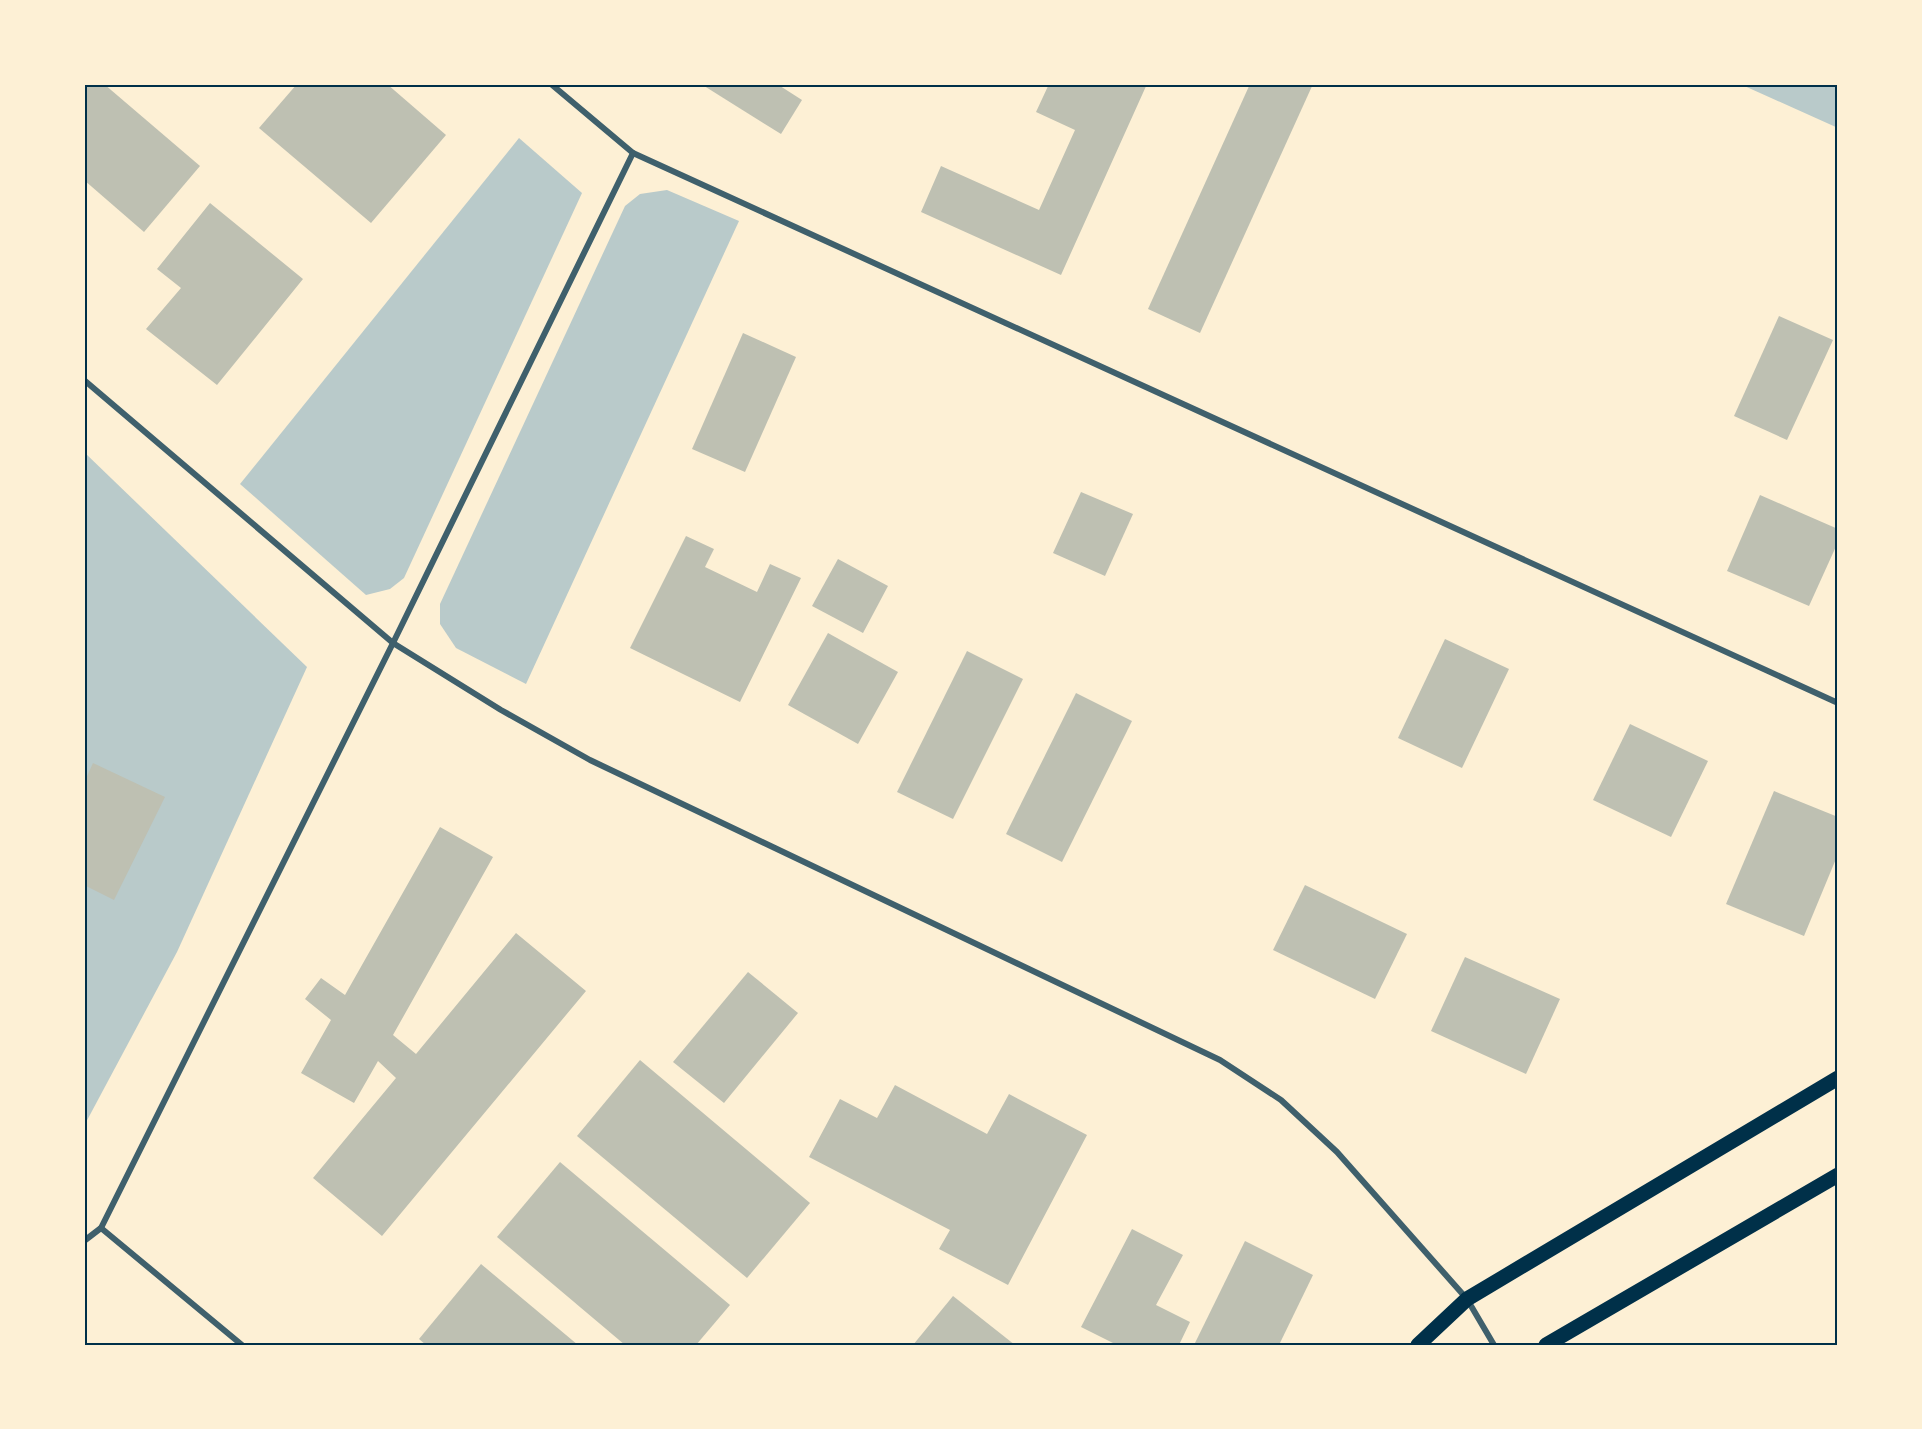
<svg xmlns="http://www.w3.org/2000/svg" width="1922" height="1429" font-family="'IBM Plex Sans',sans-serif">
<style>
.green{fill:#b9caca}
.building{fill:#bec0b2}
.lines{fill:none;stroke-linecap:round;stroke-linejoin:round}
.minor{stroke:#3f606c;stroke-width:6}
.primary{stroke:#003049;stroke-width:15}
.neatline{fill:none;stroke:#003049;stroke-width:2}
</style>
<rect width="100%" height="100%" fill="#fdf0d5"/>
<g class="green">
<path d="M1740,84H1838V128Z"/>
<path d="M519,138L582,193L404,578L390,589L366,595L240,484Z"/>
<path d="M667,190L739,221L526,684L456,648L440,624V604L625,206L640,194Z"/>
<path d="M84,452L307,667L177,952L84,1126Z"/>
</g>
<g class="building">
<path d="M84,84H104L200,166L144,232L84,180Z"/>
<path d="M297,84H387L446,135L371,223L259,128Z"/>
<path d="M701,84H777L802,100L781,134Z"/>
<path d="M1049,84H1147L1061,275L921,212L941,166L1039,210L1075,130L1036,112Z"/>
<path d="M1250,84H1313L1200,333L1148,309Z"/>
<path d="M210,203L303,279L217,385L146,329L181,288L157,269Z"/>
<path d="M1779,316L1833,340L1787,440L1734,416Z"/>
<path d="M743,333L796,357L745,472L692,449Z"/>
<path d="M1081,492L1133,514L1105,576L1053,553Z"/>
<path d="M1760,495L1838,529V542L1809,606L1727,571Z"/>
<path d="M686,536L714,549L705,567L757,592L770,564L801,578L740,702L630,648Z"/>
<path d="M838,559L888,586L863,633L812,606Z"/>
<path d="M828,633L898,672L858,744L788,705Z"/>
<path d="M1445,639L1509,669L1462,768L1398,738Z"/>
<path d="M967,651L1023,679L953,819L897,792Z"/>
<path d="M1076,693L1132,721L1062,862L1006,834Z"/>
<path d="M1630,724L1708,761L1671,837L1593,800Z"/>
<path d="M93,763L165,797L114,900L84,885V783Z"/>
<path d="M1774,791L1838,817V854L1804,936L1726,904Z"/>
<path d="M440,827L493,857L393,1035L416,1054L516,933L586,991L382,1236L313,1178L396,1078L378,1061L354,1103L301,1073L331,1020L305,999L321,978L345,995Z"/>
<path d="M1305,885L1407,934L1375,999L1273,950Z"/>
<path d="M1465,957L1560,999L1526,1074L1431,1031Z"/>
<path d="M748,972L798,1013L724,1103L673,1062Z"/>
<path d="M640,1060L810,1203L747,1278L577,1136Z"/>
<path d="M895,1085L987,1134L1009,1094L1087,1135L1008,1285L939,1249L950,1230L809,1157L840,1099L877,1118Z"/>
<path d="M560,1162L730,1305L696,1345H625L497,1237Z"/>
<path d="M1132,1229L1183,1255L1156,1305L1190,1322L1179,1345H1117L1081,1327Z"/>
<path d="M1245,1241L1313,1275L1279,1345H1194Z"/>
<path d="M481,1264L578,1345H426L419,1339Z"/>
<path d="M953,1296L1015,1345H913Z"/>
</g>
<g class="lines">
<g class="minor">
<path d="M551,84L633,153L1838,703"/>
<path d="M84,380L393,643L501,710L590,760L1220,1060L1281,1100L1337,1152L1467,1299L1494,1345"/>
<path d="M101,1228L242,1345"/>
<path d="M84,1241L101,1228L393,643L633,153"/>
</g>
<g class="primary">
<path d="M1418,1345L1467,1299L1838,1078"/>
<path d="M1546,1345L1838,1175"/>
</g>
</g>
<rect width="1922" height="1429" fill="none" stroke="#fdf0d5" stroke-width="171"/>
<rect x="86" y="86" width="1750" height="1258" class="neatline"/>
</svg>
